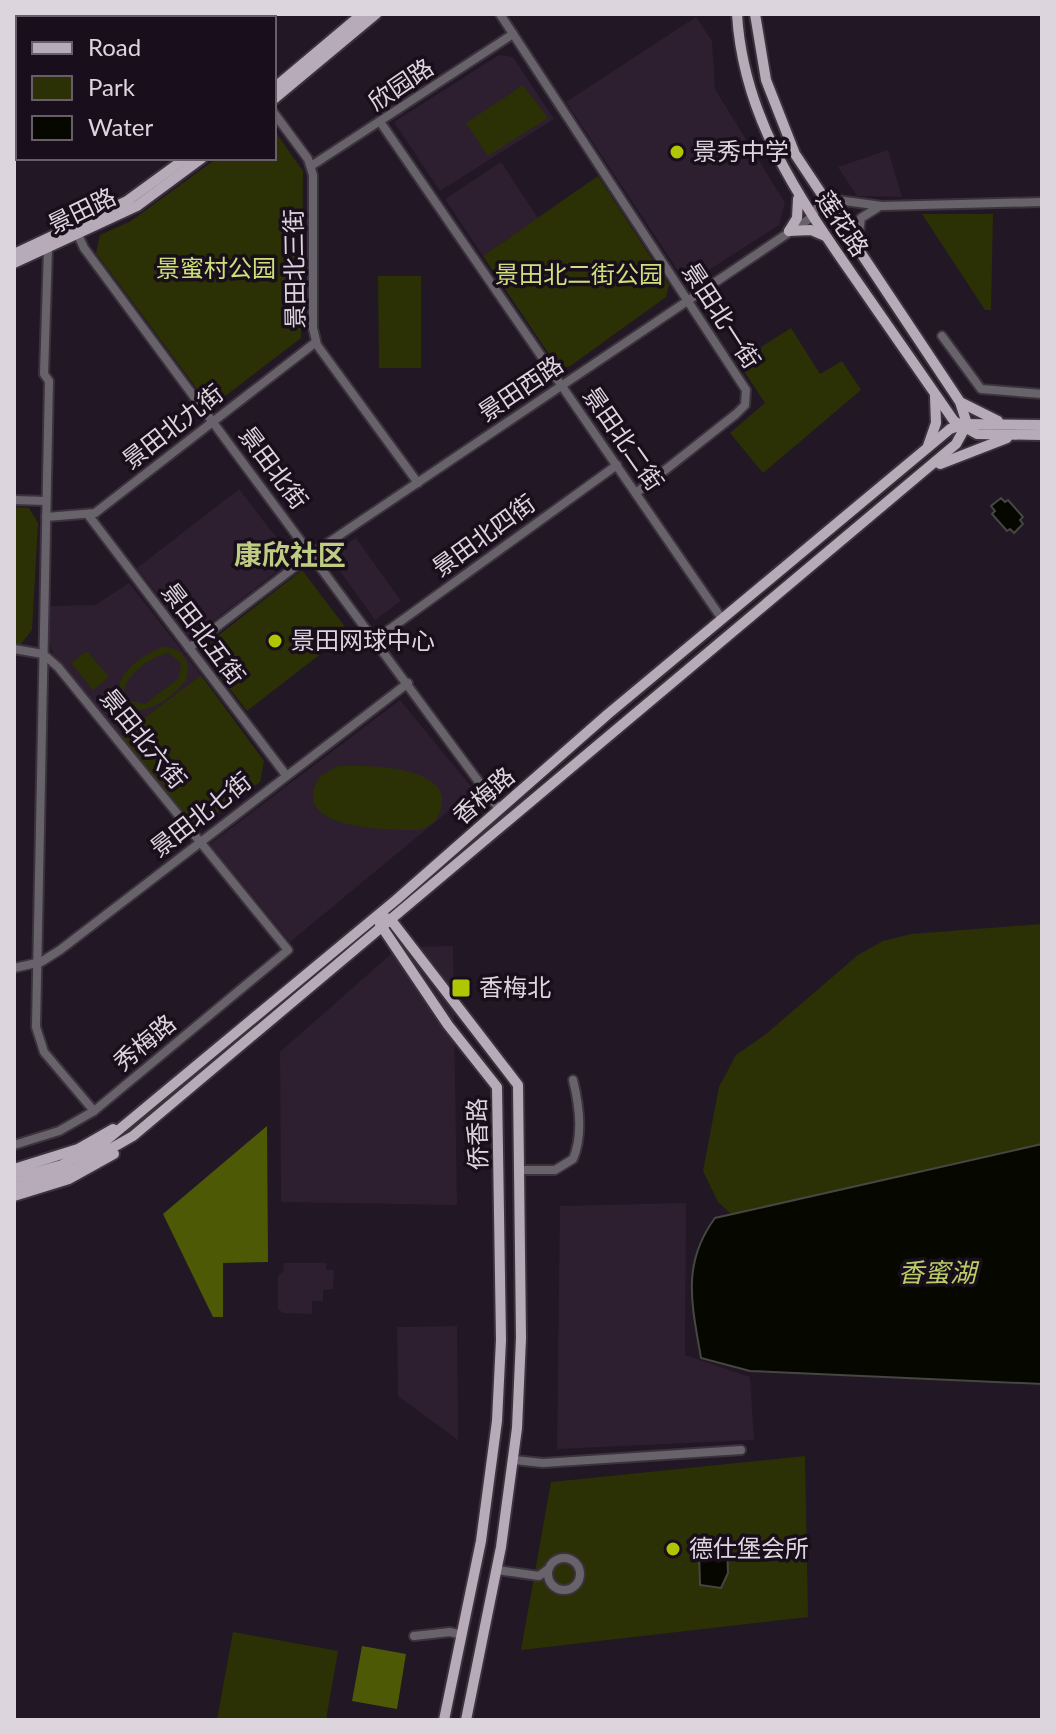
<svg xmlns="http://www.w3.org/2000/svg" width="1056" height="1734" font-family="Lato,'Noto Sans SC',sans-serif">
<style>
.built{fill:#2d1e30}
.green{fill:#2b3104;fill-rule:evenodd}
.forest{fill:#4e5906}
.water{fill:#060800;stroke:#464643;stroke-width:2}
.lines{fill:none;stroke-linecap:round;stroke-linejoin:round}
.minor-casing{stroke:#3c323e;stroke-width:12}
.major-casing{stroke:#3c323e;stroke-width:14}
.minor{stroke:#68636a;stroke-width:8}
.major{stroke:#b7aab9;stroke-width:10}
.poi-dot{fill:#b0c503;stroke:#190e1b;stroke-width:3}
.labels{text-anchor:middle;stroke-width:7;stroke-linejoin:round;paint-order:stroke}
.street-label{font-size:24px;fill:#ddd5de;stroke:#190e1b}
.poi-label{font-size:24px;fill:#ddd5de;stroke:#190e1b;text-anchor:start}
.park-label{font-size:24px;fill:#cee07b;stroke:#190e1b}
.water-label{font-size:26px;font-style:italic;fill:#bccd67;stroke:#190e1b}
.quarter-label{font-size:28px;font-weight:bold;fill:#bfcd82;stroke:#190e1b}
</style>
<rect width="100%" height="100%" fill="#221724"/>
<g class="built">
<path d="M696,17L712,41L715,89L785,203L779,225L687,284L566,102Z"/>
<path d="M499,55L513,57L554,119L440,191L394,122Z"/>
<path d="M888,150L902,197L857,196L838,167Z"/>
<path d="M501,162L538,218L483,256L445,199Z"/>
<path d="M239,489L293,559L191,638L137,568Z"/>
<path d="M356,538L401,601L375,620L329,556Z"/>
<path d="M129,583L201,675L119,737L53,654L48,638L50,606L95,605Z"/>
<path d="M400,700L474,790L290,942L210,844Z"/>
<path d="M453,946L457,1205L281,1202L280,1052L399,947Z"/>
<path d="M686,1203L685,1355L750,1377L754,1440L557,1449L560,1206Z"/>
<path d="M284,1263H326V1270H334L333,1289L323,1290V1301H312V1314L283,1313L278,1309V1276L283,1272Z"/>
<path d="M457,1326L458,1440L398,1396L397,1327Z"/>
</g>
<g class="green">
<path d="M523,85L548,118L488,156L466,123Z"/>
<path d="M274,130L303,171L301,338L224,397L200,393L96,253L100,235L131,221L217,158H274Z"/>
<path d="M598,176L669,285L666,297L569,367L557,366L483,256Z"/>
<path d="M922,214H993L991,310H985Z"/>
<path d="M378,276H421V368H379Z"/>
<path d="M791,328L820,374L842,361L861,390L763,473L730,433L765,403L738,362Z"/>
<path d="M14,507L29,508L38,523L32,630L20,645H14Z"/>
<path d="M302,570L349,632L247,711L200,650Z"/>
<path d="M164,647C182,648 191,660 187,678C175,696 146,718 125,707L133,719L120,729L98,698L111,689L118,698C114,674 143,653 164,647ZM169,653L181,663L179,678L145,704L130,701L124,691C126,674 153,655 169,653Z"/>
<path d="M87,651L109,677L93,690L71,663Z"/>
<path d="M201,675L264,761L260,782L196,829L119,737Z"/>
<path d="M338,766C365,765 454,765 441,809C438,821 429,827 418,830C388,830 285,830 320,776Z"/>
<path d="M1042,924V1144L731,1214L718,1202L703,1171L719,1087L736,1055L766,1034L858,955L883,941L911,934Z"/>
<path d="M805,1456L808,1617L521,1650L551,1482Z"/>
<path d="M233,1632L338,1651L326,1720H217Z"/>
</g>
<g class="forest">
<path d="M267,1126L268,1262L223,1263V1317H213L163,1214Z"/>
<path d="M362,1646L406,1654L397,1709L352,1701Z"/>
</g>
<g class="water">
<path d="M1001,498L1005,502L1008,500L1023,517L1020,520L1023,524L1014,533L1010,529L1007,531L992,514L995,511L991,506Z"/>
<path d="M1042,1144V1384L750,1371L701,1358C692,1305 681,1264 715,1218Z"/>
<path d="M727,1544L728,1573L721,1588L700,1585L699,1551Z"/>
</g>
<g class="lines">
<defs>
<g id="minor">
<path d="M209,14L211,18"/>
<path d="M500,14L746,390L745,405L736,414L636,493"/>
<path d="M158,18L161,14"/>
<path d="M274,113L308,159L313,175V328L317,345L418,483"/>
<path d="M381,123L722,619"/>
<path d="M14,140L18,139"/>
<path d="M311,166L513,34"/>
<path d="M75,228L84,248L499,809"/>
<path d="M857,248L861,218L877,208"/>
<path d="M48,249L44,374L49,381L36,1027L44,1052L94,1111"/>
<path d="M942,336L981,389L1042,394"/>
<path d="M14,500L46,501"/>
<path d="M89,516L286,775"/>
<path d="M46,517L95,513L316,342"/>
<path d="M376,639L617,465"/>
<path d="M189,648L313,553L812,217L822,198L882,206L1042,202"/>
<path d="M14,649L43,654L58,667L288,950L94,1111L59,1131L14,1145"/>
<path d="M14,968L41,962L60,950L408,683"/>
<path d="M519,1170H555L573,1159C583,1136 579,1104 573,1080"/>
<path d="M514,1460L543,1463L741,1450"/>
<circle cx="564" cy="1574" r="16"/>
<path d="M497,1570L539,1576L547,1570"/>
<path d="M414,1636L450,1632L462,1635"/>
</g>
<g id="major">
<path d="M737,14C743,116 797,195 854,277C887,325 921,373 954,421L977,434L1042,435"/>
<path d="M755,14L766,80L795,154L960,402L967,424"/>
<path d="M274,88L362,14"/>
<path d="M274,99L376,14"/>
<path d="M789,231L797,218L798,199"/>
<path d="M789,231L811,230L825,236"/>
<path d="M14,254L127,201L186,158"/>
<path d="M14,263L137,206L202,158"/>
<path d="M962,403L998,421"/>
<path d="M928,446L936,423L935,396"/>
<path d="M940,464L1007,438"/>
<path d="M386,918L391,920L518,1085L521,1338L517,1428L501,1547L466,1720"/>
<path d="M380,924L448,1025L497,1087L501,1340L497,1421L481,1541L444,1720"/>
<path d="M14,1169L78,1149L113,1129"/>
<path d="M14,1178L62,1165L103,1143L396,900L608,714L950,429L964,424L1042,425"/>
<path d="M14,1188L75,1169L133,1136L956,444L967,424"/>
<path d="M14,1196L69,1179L114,1154"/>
</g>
</defs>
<use href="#minor" class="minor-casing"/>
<use href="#major" class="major-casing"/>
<use href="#minor" class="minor"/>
<use href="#major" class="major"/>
</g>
<g class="poi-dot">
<circle cx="677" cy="152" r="8"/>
<circle cx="275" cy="641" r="8"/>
<rect x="451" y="978" width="20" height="20" rx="4"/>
<circle cx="673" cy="1549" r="8"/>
</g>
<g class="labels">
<g class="street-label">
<text transform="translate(401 85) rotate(-34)" y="8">欣园路</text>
<text transform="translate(82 211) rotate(-26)" y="8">景田路</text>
<text transform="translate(842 224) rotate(56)" y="8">莲花路</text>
<text transform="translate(295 269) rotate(-91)" y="8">景田北三街</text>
<text transform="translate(721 316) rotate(57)" y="8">景田北一街</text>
<text transform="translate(521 389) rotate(-34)" y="8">景田西路</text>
<text transform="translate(173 427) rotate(-38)" y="8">景田北九街</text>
<text transform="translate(623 439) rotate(55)" y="8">景田北二街</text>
<text transform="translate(273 468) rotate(53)" y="8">景田北街</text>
<text transform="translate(484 536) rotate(-36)" y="8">景田北四街</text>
<text transform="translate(203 634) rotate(53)" y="8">景田北五街</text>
<text transform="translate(143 739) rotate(51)" y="8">景田北六街</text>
<text transform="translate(484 796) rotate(-41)" y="8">香梅路</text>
<text transform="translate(201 815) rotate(-38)" y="8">景田北七街</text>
<text transform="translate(145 1043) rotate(-40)" y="8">秀梅路</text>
<text transform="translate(478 1134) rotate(-91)" y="8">侨香路</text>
</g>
<g class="poi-label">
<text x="693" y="160">景秀中学</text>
<text x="291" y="649">景田网球中心</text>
<text x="479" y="996">香梅北</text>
<text x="689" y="1557">德仕堡会所</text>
</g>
<g class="park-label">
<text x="216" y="277">景蜜村公园</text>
<text x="579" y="283">景田北二街公园</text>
</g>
<g class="water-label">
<text x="937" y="1282">香蜜湖</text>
</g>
<g class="quarter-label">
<text x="290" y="565">康欣社区</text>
</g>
</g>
<rect width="1056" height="1734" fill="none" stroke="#ddd5de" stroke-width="32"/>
<rect x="16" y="16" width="260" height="144" fill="#190e1b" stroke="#675e69" stroke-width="2"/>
<rect x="32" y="42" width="40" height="12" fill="#b7aab9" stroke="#675e69" stroke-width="2"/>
<text x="88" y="56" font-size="24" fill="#ddd5de">Road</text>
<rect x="32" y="76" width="40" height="24" fill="#2b3104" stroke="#675e69" stroke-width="2"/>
<text x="88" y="96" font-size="24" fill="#ddd5de">Park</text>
<rect x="32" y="116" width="40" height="24" fill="#060800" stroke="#675e69" stroke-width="2"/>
<text x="88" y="136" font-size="24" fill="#ddd5de">Water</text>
</svg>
